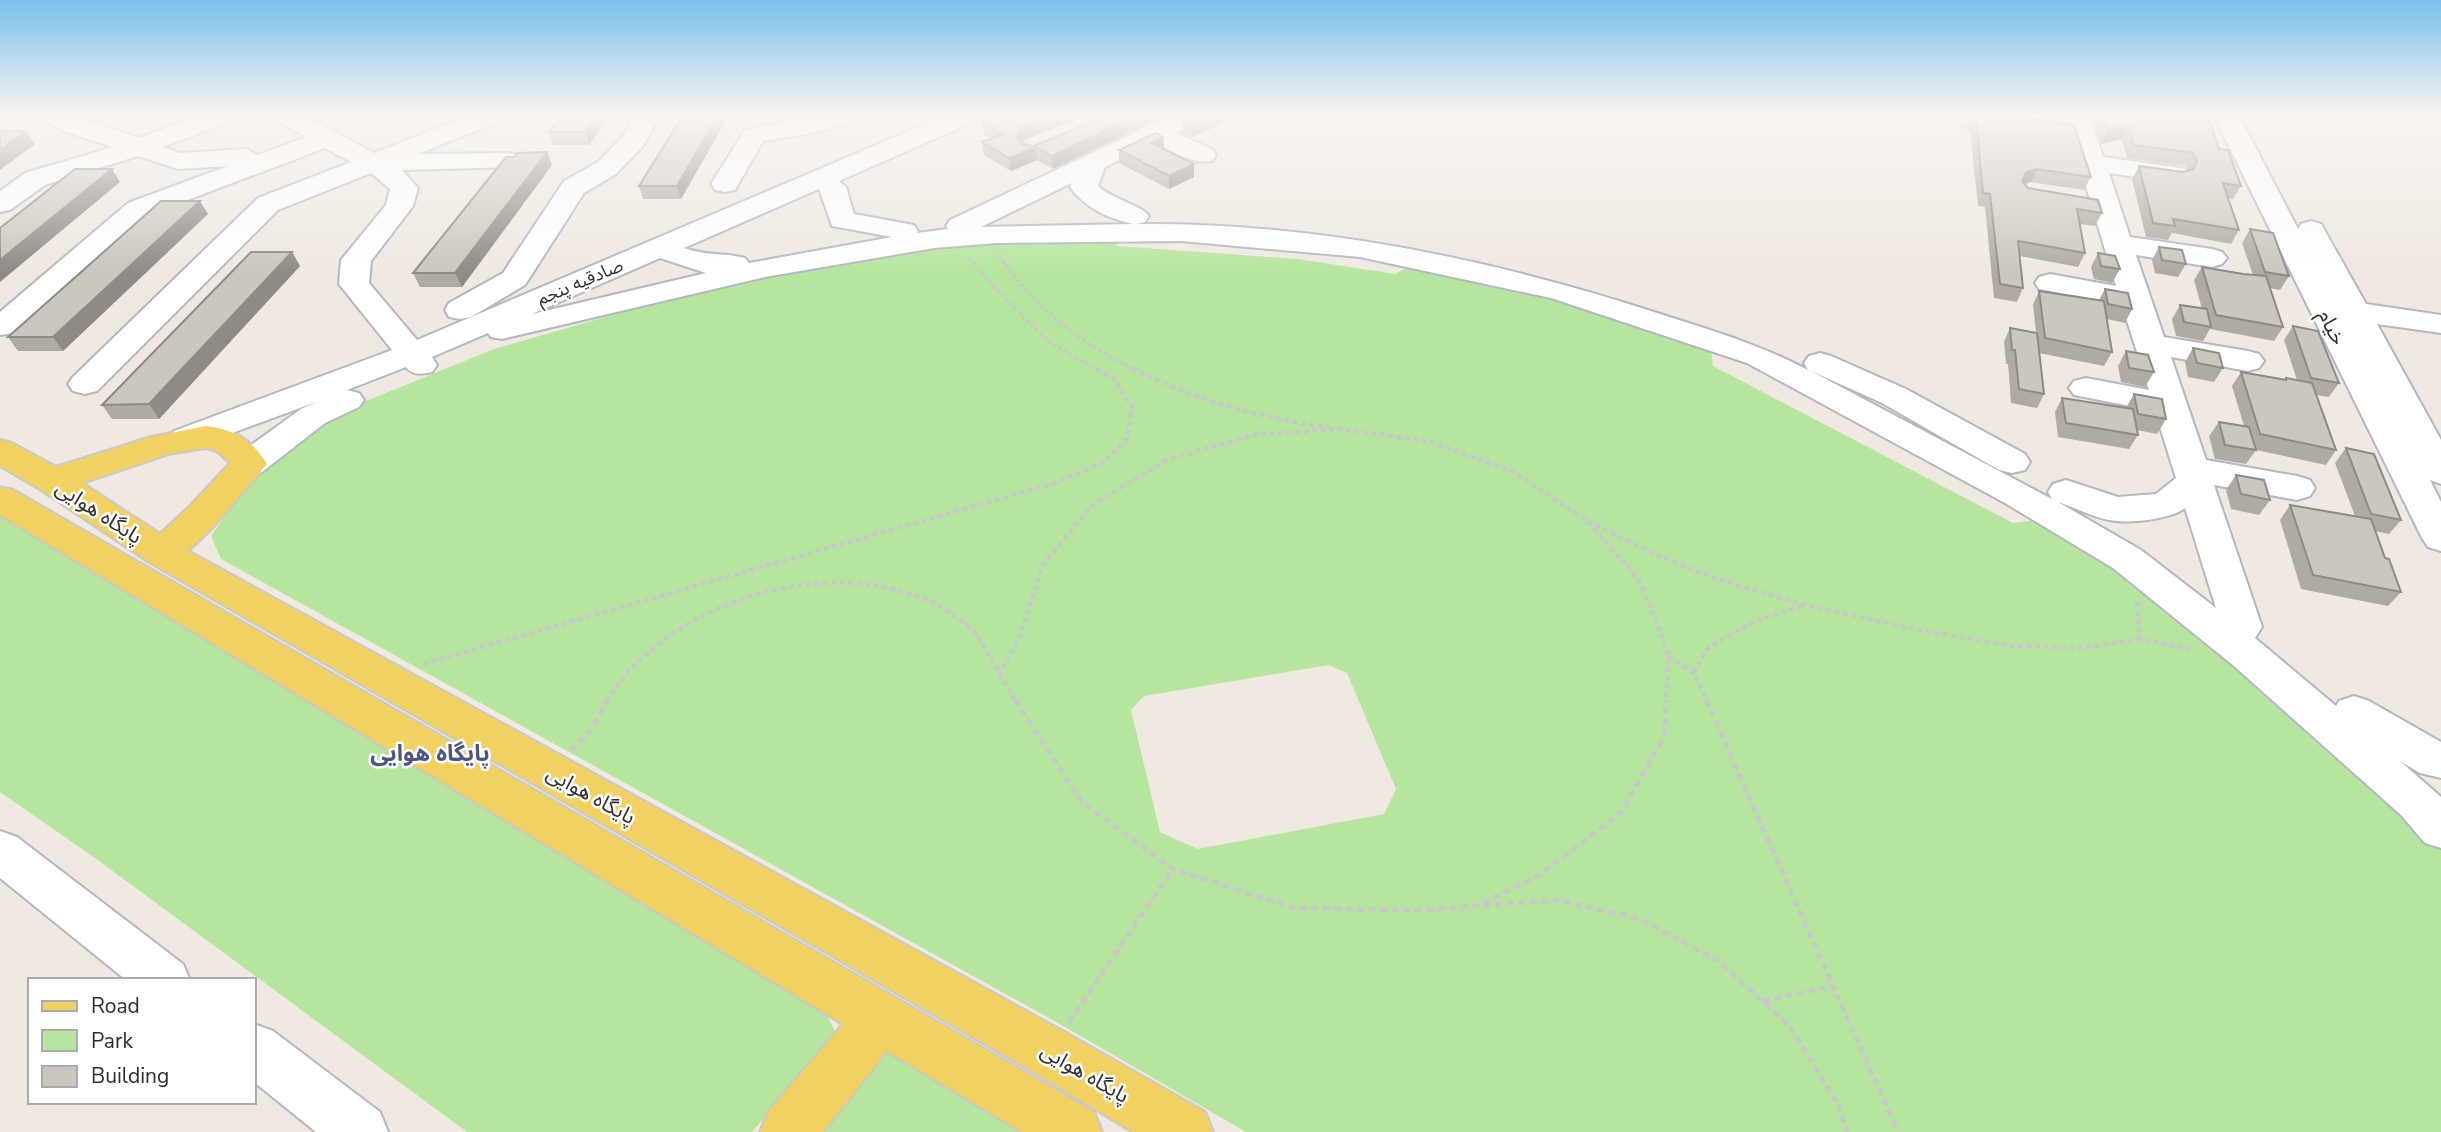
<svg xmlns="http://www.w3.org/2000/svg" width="2441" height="1132" font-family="'Nunito Sans','Noto Sans Arabic',sans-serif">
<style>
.green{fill:#b6e59e;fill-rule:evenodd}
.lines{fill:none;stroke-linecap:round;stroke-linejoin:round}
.minor-casing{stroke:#b4b7c1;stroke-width:4}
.major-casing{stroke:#c9c9c9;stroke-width:4}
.path-far2{stroke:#c9c9c9;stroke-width:3.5;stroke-dasharray:3.5 2.5;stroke-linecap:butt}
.path-far1{stroke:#c9c9c9;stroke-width:4.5;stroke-dasharray:5 3.5;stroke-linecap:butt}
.path{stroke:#c9c9c9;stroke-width:5;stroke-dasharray:7 4.5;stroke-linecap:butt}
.minor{fill:#fff;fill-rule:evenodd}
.major{fill:#f2d163;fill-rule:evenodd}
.wall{fill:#afaba4;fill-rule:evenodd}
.shaded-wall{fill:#8e8b86}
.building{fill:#cbc7bf;stroke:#8e8b86;stroke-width:2}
.labels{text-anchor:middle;stroke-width:5;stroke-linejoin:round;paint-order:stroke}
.far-street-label{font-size:18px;fill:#2e2e2e;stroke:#fff}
.street-label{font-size:21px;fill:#2e2e2e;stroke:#fff}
.neighbourhood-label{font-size:23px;font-weight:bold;fill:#4d5680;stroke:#fff}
</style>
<rect width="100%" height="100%" fill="#efe9e1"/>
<g class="green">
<path d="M1114,235L1117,246L1298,259L1395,274L1416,263L1481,275L1710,344L1713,366L2013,523L2046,519L2131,570L2416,821L2441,849V1132H1246L1065,1027L221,559L211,536L242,491L273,452L327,417L494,349L706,288L934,242ZM1328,665L1347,673L1396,789L1384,814L1198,849L1160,832L1131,710L1144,696Z"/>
<path d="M0,516L823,1006L836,1034L752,1132H467L95,858L0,792Z"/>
<path d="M890,1046L1038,1132H812Z"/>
</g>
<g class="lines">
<defs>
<g id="minor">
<path d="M39,114H71L139,138L204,114H240L237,119L163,147L180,153L246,149L258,155L306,137L274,119L271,114H302L374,153L473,114H508L505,119L418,154L510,153L519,155L523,161L519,167L402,170L418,188L413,206L371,261L369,283L417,340L949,114H983L980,119L839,181L846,187L854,214L914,225L918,231L917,233L948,229L946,226L950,220L1145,128L1175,114H1208L1205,119L1176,133L1212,149L1216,155L1212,161C1193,165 1173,151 1155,143L1105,167L1098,186C1112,199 1141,205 1149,216L1145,222L1137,224C1312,222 1488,258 1654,312C1707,329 1759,344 1808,370L1804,363L1809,356L1820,353L1831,356L1906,389L2025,454L2030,462L2025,470L2012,473L1999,470L1882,403L1811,371L2052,499L2048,492L2053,484L2066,480L2118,497L2156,494L2176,478L2155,411L2074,395L2069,388L2074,381L2086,378L2149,390L2122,305L2039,289L2035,283L2039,277L2050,274L2116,286L2064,114H2089L2103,157L2175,167L2185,169L2188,175L2185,181L2175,183L2109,173L2130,237L2212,249L2222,252L2227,258L2222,264L2212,267L2136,255L2164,337L2248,351L2259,354L2264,361L2259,368L2248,371L2171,357L2206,460L2297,476L2310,480L2315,488L2310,496L2297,500L2214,485L2262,627L2255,638L2336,706L2339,701L2354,696L2369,701L2441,742V778L2420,773L2400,761L2441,797V848L2425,843L2401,815L2234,666L2113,568L2005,503L1747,363L1551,298L1360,257L1181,241L997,243L934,248L765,277L502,339L491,337L488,333L432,357L437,365L432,372C422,374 413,376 406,367L347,390L359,393L364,400L359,407L325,423L262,472L249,475L236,472L231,464L236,456L301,409L316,402L186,450L174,447L169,439L174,431L392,350L339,284L341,260L386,205L390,189L371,173L278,210L97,391L85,394L73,391L68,384L73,377L258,198L351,162L325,148L148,215L14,333L0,335V312L128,203L228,166L178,169L138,156L45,185L10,210L0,212V191L25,173L113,147C93,140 50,131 39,114ZM1072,183L1070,187C1086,209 1108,218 1133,224L981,227ZM819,189L832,226L892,237L749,263L745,258C723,252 710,257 684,248ZM660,258L706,273L532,314ZM2058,502C2076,508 2096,519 2116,521C2133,523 2171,519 2185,508L2216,608L2141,550Z"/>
<path d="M636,114H661L643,146L616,174L584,193L525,285L471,317L460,319L449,317L445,310L449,303L503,273L564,181L598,162L623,137Z"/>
<path d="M822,114H856C844,132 785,137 763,141L735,190L725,192L715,190L711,184L745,130Z"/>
<path d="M2213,114H2238L2298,229L2301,224L2311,221L2321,224L2366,304L2441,315V333L2377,324L2441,440V484L2430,480L2441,502V551L2428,547L2422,538Z"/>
<path d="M0,831L17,837L183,964L190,980H126L0,878Z"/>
<path d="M254,1024L273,1031L380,1112L388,1132H316L254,1082Z"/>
</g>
<g id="major">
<path d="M206,426C235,430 251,439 267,464L215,525L188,551L1068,1034L1205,1112L1213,1132H1133L1030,1070L149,562L40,489L0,466V440L12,443L56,467L151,437ZM206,448L217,451L230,463L189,507L160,534L82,483L168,454Z"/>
<path d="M0,487L13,490L1094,1112L1102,1132H1022L887,1051L823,1132H760L768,1112L843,1024L0,515Z"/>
</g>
</defs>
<use href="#minor" class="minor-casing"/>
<use href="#major" class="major-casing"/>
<g class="path-far2">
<path d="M999,255C1034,308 1079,342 1135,370"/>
<path d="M970,258L993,286L1049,342L1098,370"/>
</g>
<g class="path-far1">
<path d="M1132,368C1200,402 1257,417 1332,428"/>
<path d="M1588,521L1650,552L1714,578L1805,605L1919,630L2014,646L2083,648L2140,639L2191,649"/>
<path d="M2137,602L2140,639"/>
<path d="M1669,656L1694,673L1707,701"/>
<path d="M423,664L1055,483L1105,462L1127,438L1132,407L1114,379L1095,368"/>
<path d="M1694,673L1709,647L1755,621L1805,605"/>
<path d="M999,676L1019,638L1043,564L1095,503L1167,460L1252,435L1340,429L1428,441L1512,471L1585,519L1640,581L1669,656L1666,701"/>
<path d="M607,701C661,608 812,558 912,595C921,598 933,601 941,607C953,614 970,626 978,637C992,657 1002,681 1016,701"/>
</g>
<g class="path">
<path d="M1015,700L1082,802L1173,869L1294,908L1423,910L1558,900L1640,919L1718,961L1788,1024L1839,1106L1847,1132"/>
<path d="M1706,700L1898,1132"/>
<path d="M571,750L589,733L608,700"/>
<path d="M1483,903L1539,875L1621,813L1664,737L1666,700"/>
<path d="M1763,1001L1833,986"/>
<path d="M1069,1022L1173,869"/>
</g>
<use href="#minor" class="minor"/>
<use href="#major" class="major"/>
</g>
<g class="wall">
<path d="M562,114H611L589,145H553L549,132Z"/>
<path d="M684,114L681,199H643L639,186Z"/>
<path d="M1001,114H1168L1053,169L1037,160L1011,171L984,155L982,142L991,139L984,135L982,122ZM1079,118L1090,121L1089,123L1034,146L1022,143L1024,140Z"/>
<path d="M1194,114L1192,137L1182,133V120Z"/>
<path d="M1961,114H2011L2091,177L2084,190L2031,182L2024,184L2028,188L2102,213L2095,226L2080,224L2085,253L2078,267L2020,256L2023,288L2017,302L1994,298L1985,207L1978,206L1970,130L1961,128Z"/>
<path d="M2092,114H2207L2219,149L2241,186L2233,199L2228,198L2239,230L2231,244L2172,233L2168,240L2146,237L2132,179L2139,166L2183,172L2188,171L2186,166L2127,158L2122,139L2101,144Z"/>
<path d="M1163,137L1164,149L1194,164V177L1169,189L1119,163V150Z"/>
<path d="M514,157L552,165L462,287H420L413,273Z"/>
<path d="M208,214L63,351H18L8,337Z"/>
<path d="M2250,229L2289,276L2280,290L2270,288L2283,327L2274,341L2210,329L2203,341L2176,336L2172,319L2180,305L2202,309L2194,280L2202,267L2253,275L2242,243Z"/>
<path d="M2159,247L2186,264L2178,277L2155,273L2152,260Z"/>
<path d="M292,252L300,266L159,419H112L102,405Z"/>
<path d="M2098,253L2120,269L2112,283L2094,279L2091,267Z"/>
<path d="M2105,289L2132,309L2125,323L2107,319L2112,352L2104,366L2039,353L2044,394L2037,408L2011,403L2008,364H2006L2004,342L2010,328L2036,332L2033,305L2039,291L2099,300Z"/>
<path d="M2293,326L2339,383L2329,397L2316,395L2336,450L2326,465L2256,450L2246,464L2215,459L2209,436L2219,422L2244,426L2232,386L2241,372L2285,379L2286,378L2297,380L2284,340Z"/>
<path d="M2193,348L2223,368L2214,382L2188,377L2185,362Z"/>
<path d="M2126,351L2154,372L2145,387L2121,382L2118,366Z"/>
<path d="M2134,394L2166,419L2157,434L2137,430L2138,435L2129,449L2058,437L2055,412L2062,398L2126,408Z"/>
<path d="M2346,448L2401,520L2389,534L2375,531L2385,558L2401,592L2388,606L2301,589L2280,520L2290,505L2355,516L2335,463Z"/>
<path d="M2236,475L2270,500L2259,515L2231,509L2226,490Z"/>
</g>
<g class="shaded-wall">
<path d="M598,114H611L589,145L585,132Z"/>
<path d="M719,114H730L681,199L677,186Z"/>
<path d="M1054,114H1079V118L1024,140L1019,149L1017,137L1023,127Z"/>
<path d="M1141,114H1168L1053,169L1052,156Z"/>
<path d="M1216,114H1244L1192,137V125Z"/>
<path d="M2129,126L2122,139L2101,144L2108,131Z"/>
<path d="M26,131L35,144L0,170V150Z"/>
<path d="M1163,137L1164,150L1151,143Z"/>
<path d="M1036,147L1037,160L1011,171L1009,158Z"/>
<path d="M547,152L552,165L462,287L455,273Z"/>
<path d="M1194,164V177L1169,189V176Z"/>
<path d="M112,169L120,182L0,282V260Z"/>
<path d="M2037,169L2031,182L2020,186L2026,172Z"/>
<path d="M200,201L208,214L63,351L53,337Z"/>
<path d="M292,252L300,266L159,419L149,404Z"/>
</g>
<g class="building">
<path d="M562,114H598L585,132H549Z"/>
<path d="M684,114H719L677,186H639Z"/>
<path d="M1001,114H1054L1023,127L1017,137L1023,144L1034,146L1089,123L1094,114H1141L1052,156L1036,147L1009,158L982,142L1004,134L982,122Z"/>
<path d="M1194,114H1216L1192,125L1182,120Z"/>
<path d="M1966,114H2011L2018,117L2074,125L2091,177L2037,169L2026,172L2022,181L2028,188L2098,200L2102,213L2077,209L2085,253L2018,241L2023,288L2000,284L1990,194L1983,193L1976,117L1966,116Z"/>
<path d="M2102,114H2207L2219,149L2228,150L2241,186L2223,183L2239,230L2173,219L2175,226L2153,223L2139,166L2183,172L2194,169L2197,161L2193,153L2133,145L2129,126L2108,131Z"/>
<path d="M0,131H26L0,150Z"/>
<path d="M1155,133L1163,137L1151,143L1194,164L1169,176L1119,150Z"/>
<path d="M547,152L455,273H413L506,157H514L518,153Z"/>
<path d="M75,169H112L0,260V228Z"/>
<path d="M161,201H200L53,337H8Z"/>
<path d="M2250,229L2273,233L2289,276L2265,272Z"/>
<path d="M2159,247L2182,250L2186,264L2162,260Z"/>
<path d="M251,252H292L149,404L102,405Z"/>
<path d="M2098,253L2115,256L2120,269L2101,266Z"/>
<path d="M2202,267L2243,274L2266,276L2283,327L2216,315Z"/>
<path d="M2105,289L2128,293L2132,309L2108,304Z"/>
<path d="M2039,291L2104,301L2112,352L2045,338Z"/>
<path d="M2180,305L2207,309L2211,327L2184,322Z"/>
<path d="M2293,326L2318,331L2339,383L2311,378Z"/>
<path d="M2010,328L2037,333L2044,394L2019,389L2015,350H2012Z"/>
<path d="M2193,348L2219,353L2223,368L2197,363Z"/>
<path d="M2126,351L2148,355L2154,372L2129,368Z"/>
<path d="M2241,372L2286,380V378L2312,383L2336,450L2260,434Z"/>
<path d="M2134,394L2162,399L2166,419L2138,414Z"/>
<path d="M2062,398L2133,409L2138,435L2066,423Z"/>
<path d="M2219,422L2249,427L2256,450L2225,445Z"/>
<path d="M2346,448L2374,454L2401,520L2371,514Z"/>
<path d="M2236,475L2264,480L2270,500L2241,494Z"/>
<path d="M2290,505L2371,519L2385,558L2389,559L2401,592L2313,575Z"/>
</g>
<linearGradient id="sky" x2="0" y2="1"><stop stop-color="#7abfeb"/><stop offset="0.42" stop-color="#f8f5f2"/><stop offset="1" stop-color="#f8f5f2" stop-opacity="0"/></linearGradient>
<rect width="2441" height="273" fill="url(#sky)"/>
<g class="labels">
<g class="far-street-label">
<text transform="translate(580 282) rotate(-23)" y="6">صادقیه پنجم</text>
</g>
<g class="street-label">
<text transform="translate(2332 327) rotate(63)" y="7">خیام</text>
<text transform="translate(99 512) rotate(33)" y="7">پایگاه هوایی</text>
<text transform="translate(591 795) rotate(29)" y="7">پایگاه هوایی</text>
<text transform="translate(1085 1073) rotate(30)" y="7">پایگاه هوایی</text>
</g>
<g class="neighbourhood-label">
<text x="430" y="761">پایگاه هوایی</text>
</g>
</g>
<rect x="28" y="978" width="228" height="126" fill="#ffffff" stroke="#ababab" stroke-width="2"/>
<rect x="42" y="1001" width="35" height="10" fill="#f2d163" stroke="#ababab" stroke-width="2"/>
<text x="91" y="1013" font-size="21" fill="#2e2e2e">Road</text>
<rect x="42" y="1030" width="35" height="21" fill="#b6e59e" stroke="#ababab" stroke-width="2"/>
<text x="91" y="1048" font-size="21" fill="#2e2e2e">Park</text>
<rect x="42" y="1066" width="35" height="21" fill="#cbc7bf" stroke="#ababab" stroke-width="2"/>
<text x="91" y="1083" font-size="21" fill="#2e2e2e">Building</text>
</svg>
